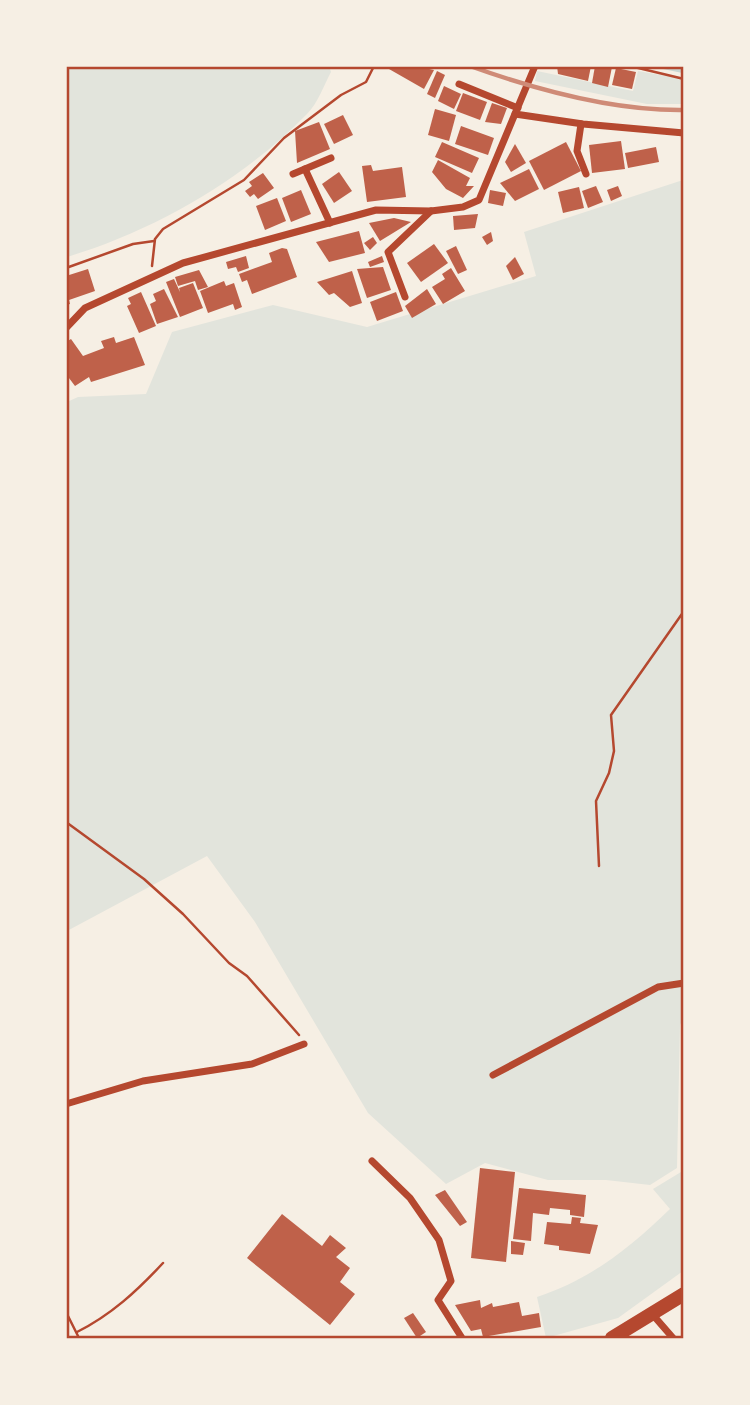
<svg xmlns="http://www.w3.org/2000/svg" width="750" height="1405" font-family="Poppins,sans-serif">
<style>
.green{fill:#e2e4dc}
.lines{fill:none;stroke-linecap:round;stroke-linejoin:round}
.stream{stroke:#c9d6d2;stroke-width:4.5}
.building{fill:#bf614a}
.path{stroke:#b5482f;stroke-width:2.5}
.minor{stroke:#b5482f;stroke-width:7}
.secondary{stroke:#b5482f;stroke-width:14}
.rail{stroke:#cf8b77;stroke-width:4.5}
.neatline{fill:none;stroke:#b5482f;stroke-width:2.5}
</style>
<rect width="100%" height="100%" fill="#f6efe4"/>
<g class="green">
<path d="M67,66H329L331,72C324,85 318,103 307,114C243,180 154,231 67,257Z"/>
<path d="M537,71L633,91L638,71L683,79V104H647L535,81Z"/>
<path d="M683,180L684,1016L680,1025L677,1168L650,1185L606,1180H548L485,1163L446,1184L368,1113L255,922L207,856L67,931V402L78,397L146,394L172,332L273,305L367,327L536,276L524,232Z"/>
<path d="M683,1083V1271L618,1318L546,1338L537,1297C591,1279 630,1248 670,1209L653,1189L681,1172Z"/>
</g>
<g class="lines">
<path class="stream" d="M660,66L684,71"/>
</g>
<g class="building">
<path d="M391,66H415L434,70L424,89L389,69Z"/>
<path d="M557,66H591L588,81L558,74Z"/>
<path d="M595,66L612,67L608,87L592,83Z"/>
<path d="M616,68L636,72L632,89L612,85Z"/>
<path d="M437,71L445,75L435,98L427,94Z"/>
<path d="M444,86L461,94L454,109L438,101Z"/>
<path d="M463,93L487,102L480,120L456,111Z"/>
<path d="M492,103L507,108L501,124L485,122Z"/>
<path d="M435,109L456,115L449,141L428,135Z"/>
<path d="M343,115L353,135L334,144L324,124Z"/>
<path d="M319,122L330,149L297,163L295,131Z"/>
<path d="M461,126L494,138L488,155L455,144Z"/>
<path d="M621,141L625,169L592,173L589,145Z"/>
<path d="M442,142L479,158L472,173L435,157Z"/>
<path d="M566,142L581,171L544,190L529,161Z"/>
<path d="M515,144L526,163L511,172L505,162Z"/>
<path d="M656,147L659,162L628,168L625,153Z"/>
<path d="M438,160L470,178L466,186H474L463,198L446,189L432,172Z"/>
<path d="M371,165L373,171L402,167L406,197L367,202L362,166Z"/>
<path d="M529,169L539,189L515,201L500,183Z"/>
<path d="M339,172L352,191L334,203L322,184Z"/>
<path d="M263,173L274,188L258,199L254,194L250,197L245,191L252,186L249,182Z"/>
<path d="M596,186L603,202L588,208L582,191Z"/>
<path d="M618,186L622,196L611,201L607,190Z"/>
<path d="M579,187L584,208L563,213L558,192Z"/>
<path d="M301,190L311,214L291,222L282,198Z"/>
<path d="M490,190L506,193L503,206L488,203Z"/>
<path d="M277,198L286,221L265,230L256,206Z"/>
<path d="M478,214L475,228L454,230L453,216Z"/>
<path d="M394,218L411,222L380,241L369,223Z"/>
<path d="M359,231L365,253L329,262L316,242Z"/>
<path d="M491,232L493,241L487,245L482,237Z"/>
<path d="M373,237L377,243L370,250L364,243Z"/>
<path d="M434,244L448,263L421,282L407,263Z"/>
<path d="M456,246L467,270L458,274L446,251Z"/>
<path d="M282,248L287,249L297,277L252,294L247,280L242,282L239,274L272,262L269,253Z"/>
<path d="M246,256L249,268L238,272L236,267L228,269L226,262Z"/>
<path d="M382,256L384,262L370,267L368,262Z"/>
<path d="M515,257L524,274L513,280L506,266Z"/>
<path d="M383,267L391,290L367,298L357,269Z"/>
<path d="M451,268L465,291L443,304L432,287L445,279L442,274Z"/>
<path d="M88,269L95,291L69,300L70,304L66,305V276Z"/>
<path d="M199,270L208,287L198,290L195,281L178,286L175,277Z"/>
<path d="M352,271L362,303L350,307L334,293L329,295L317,282Z"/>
<path d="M174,279L180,292L179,288L193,283L203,308L180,317L166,282Z"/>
<path d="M224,281L226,286L234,283L242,307L235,310L233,304L208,313L200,291Z"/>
<path d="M164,289L178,317L157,324L150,304L156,301L153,294Z"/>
<path d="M427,289L436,304L412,318L405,306Z"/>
<path d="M141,292L156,326L139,333L127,306L131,304L128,298Z"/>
<path d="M396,292L403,311L377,321L370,302Z"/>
<path d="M114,337L116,343L134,337L145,365L91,382L89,377L75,386L66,374V342L71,339L83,356L104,348L101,341Z"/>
<path d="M480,1168L515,1172L506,1262L471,1258Z"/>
<path d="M519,1188L586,1195L584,1217L570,1215V1210L550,1208L549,1215L533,1213L531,1241L513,1239Z"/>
<path d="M445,1190L467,1222L460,1226L435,1195Z"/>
<path d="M282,1214L322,1246L330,1235L346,1248L336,1257L350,1268L340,1282L355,1294L330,1325L247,1258Z"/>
<path d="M572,1217L581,1218L580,1223L598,1225L590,1254L559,1250V1246L544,1244L547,1222L571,1224Z"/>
<path d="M511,1241L525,1243L523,1255L511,1254Z"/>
<path d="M480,1300L481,1308L492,1303L493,1307L519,1302L522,1316L539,1313L541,1327L483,1337L481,1329L471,1331L455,1305Z"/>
<path d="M413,1313L426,1332L417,1338L404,1318Z"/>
</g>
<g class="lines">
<g class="path">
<path d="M630,66L684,79"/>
<path d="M152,266L155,239L163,229L244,180L284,138L341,95L366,82L374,66"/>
<path d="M66,268L133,244L154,241"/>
<path d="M66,822L144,879L183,914L229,963L247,976L299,1035"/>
<path d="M599,866L596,801L609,773L614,751L611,715L684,611"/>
<path d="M66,1312L79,1338"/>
<path d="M77,1332C111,1315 137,1291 163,1263"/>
</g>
<g class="minor">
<path d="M459,84L518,108"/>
<path d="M515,114L583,124L684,133"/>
<path d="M581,124L577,151L586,174"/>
<path d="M305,169L330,223"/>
<path d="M293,174L331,158"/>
<path d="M405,297L388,252L431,211"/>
<path d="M66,328L85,308L183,263L376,210L431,211L463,207L479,200L535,66"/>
<path d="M493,1075L658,987L684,983"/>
<path d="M66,1104L143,1081L252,1064L304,1044"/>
<path d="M372,1161L410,1198L439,1240L451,1281L438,1300L462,1338"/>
<path d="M653,1315L673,1338"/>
</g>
<path class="secondary" d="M612,1338L684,1294"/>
<path class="rail" d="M470,66C534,89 615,111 684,110"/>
</g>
<rect width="750" height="1405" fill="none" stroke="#f6efe4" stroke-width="136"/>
<rect x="68" y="68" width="614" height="1269" class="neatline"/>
</svg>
